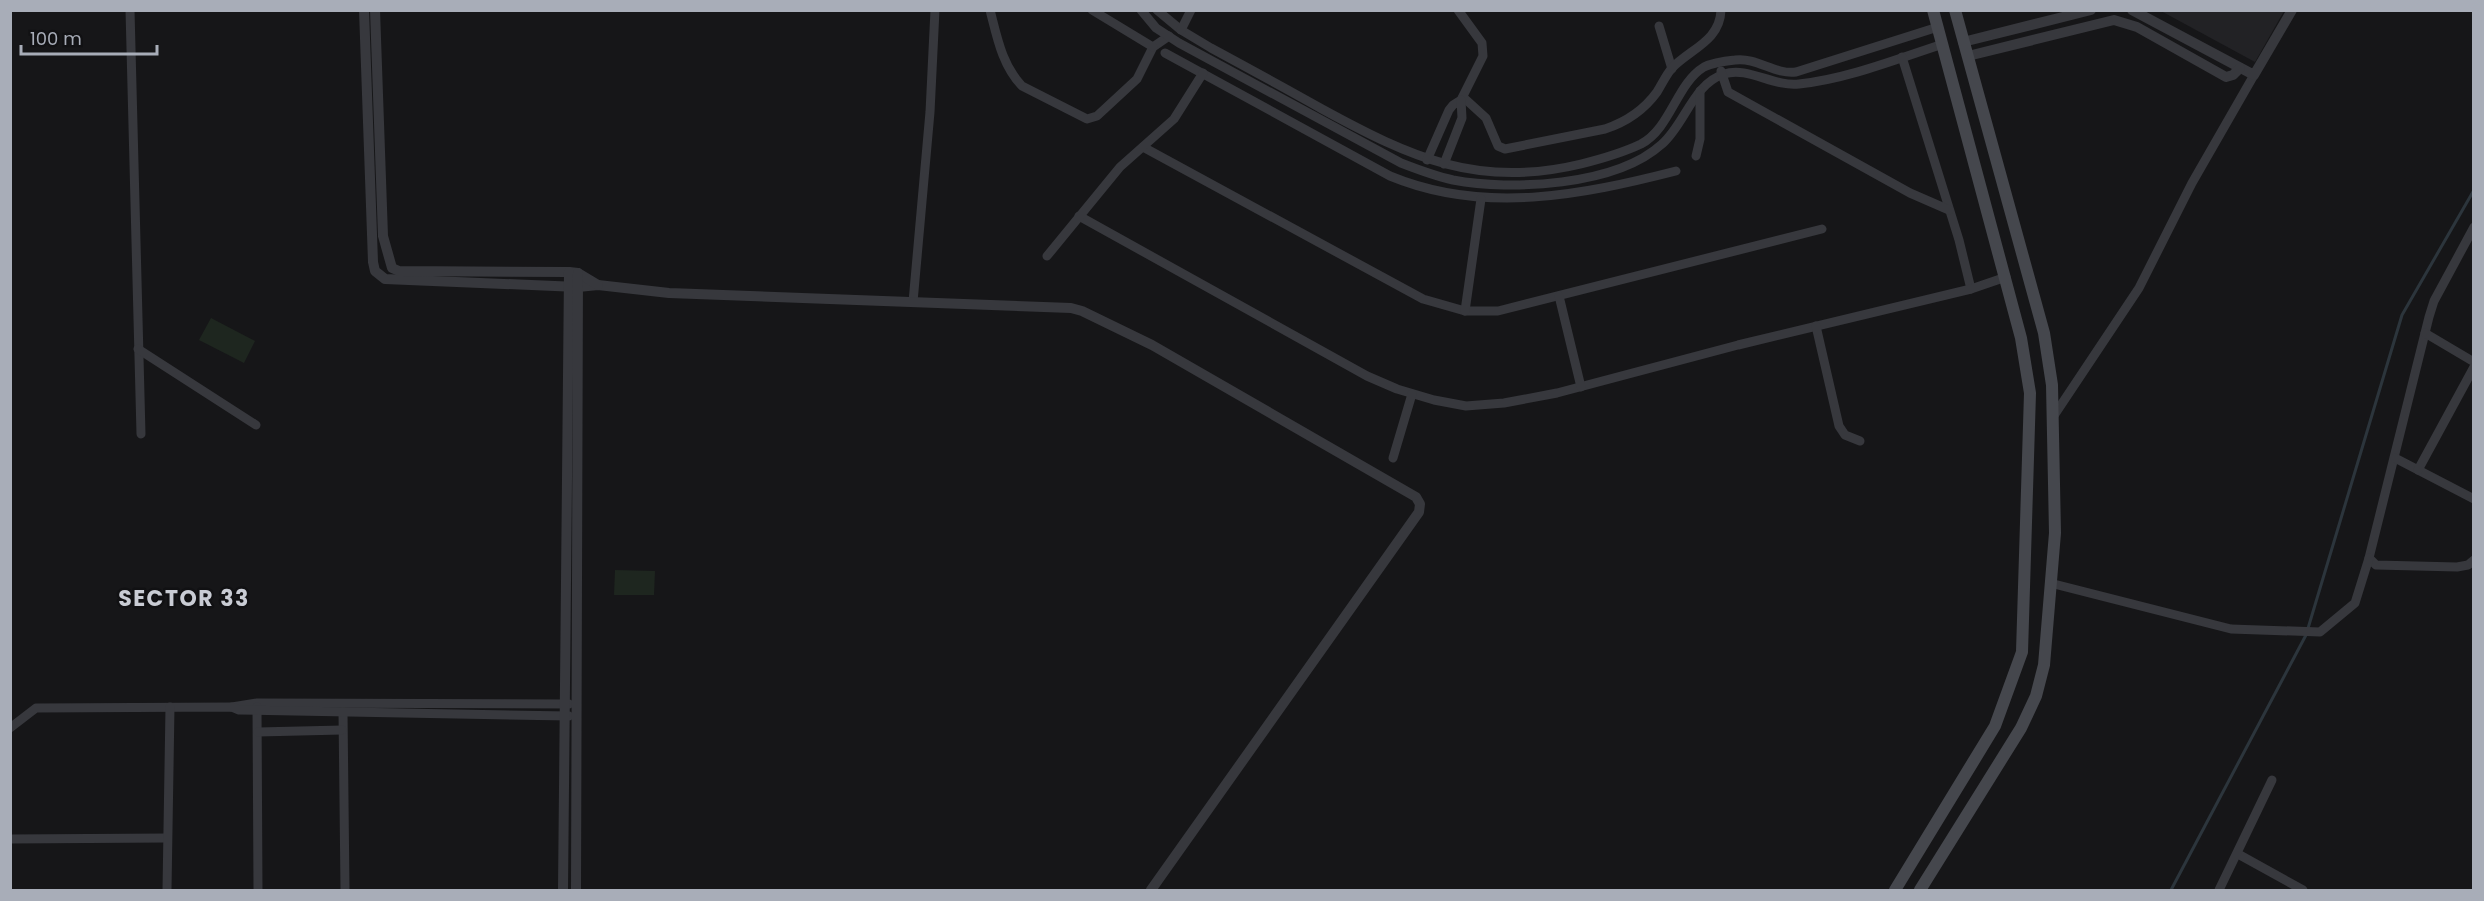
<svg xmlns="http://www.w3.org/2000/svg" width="2484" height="901" font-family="Poppins,sans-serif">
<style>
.built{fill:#222225}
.green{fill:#1e261f}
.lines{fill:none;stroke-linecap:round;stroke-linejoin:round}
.stream{stroke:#2c353c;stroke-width:3}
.minor{stroke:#37383d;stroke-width:9}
.tertiary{stroke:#37383d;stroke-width:10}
.secondary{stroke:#45474d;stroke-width:12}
.labels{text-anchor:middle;stroke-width:5;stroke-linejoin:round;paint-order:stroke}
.district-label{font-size:22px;font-weight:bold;letter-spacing:1.5px;fill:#c9ccd4;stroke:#111113}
</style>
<rect width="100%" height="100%" fill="#161618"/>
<path class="built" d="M2161,11H2284L2255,62Z"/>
<g class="green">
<path d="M211,318L255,341L244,363L199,340Z"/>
<path d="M615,570L655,571L654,595H614Z"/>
</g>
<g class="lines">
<path class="stream" d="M2171,890L2306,635L2402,315L2474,190"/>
<g class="minor">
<path d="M130,10L141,434"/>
<path d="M990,10C997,37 1002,65 1022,86L1087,119L1097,116L1137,79L1153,47L1169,36"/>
<path d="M1092,10L1153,47"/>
<path d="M1141,10L1156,28L1179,43L1401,163C1419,170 1435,176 1453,180C1511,191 1616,186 1662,144C1685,124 1693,84 1724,74C1748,66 1773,87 1799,84C1847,79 1897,59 1943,44"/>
<path d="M1157,10L1181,30L1211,48C1248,68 1285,88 1322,109C1410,157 1478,189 1581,164C1601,159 1622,153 1641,144C1671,128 1676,84 1704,67C1712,63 1725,61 1735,60C1757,57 1775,75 1796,72L1938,27"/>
<path d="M1659,26L1672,69"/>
<path d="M1181,30L1191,10"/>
<path d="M1165,53L1390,176C1484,215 1582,195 1676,171"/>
<path d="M1902,57L1959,240L1971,289"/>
<path d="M1721,71L1728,92L1910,193L1949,210"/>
<path d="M1463,97L1486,118L1498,146L1505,149L1605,129C1626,122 1644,110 1657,92C1662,84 1666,75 1672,68C1690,49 1720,41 1721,10"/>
<path d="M1143,147L1423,299L1465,311H1498L1822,229"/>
<path d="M1696,156L1700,139V91"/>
<path d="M1427,160L1449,110L1453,105L1461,100L1483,56L1482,43L1458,10"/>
<path d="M1444,164L1462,118L1461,100"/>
<path d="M1079,216L1367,376L1397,389L1434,400L1466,406L1504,403L1557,393L1738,345L1971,289L2006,277"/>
<path d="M2474,227L2434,301L2429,317L2369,558L2376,565L2457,567L2468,565L2474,560"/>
<path d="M1047,256L1120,167L1174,119L1203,73"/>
<path d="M1559,296L1581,387"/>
<path d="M913,302L930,112L935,10"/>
<path d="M1465,311L1481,199"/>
<path d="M1816,326L1839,426L1845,435L1860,441"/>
<path d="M2425,333L2474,362"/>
<path d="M138,349L256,425"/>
<path d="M2053,417L2139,288L2192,183L2254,75"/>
<path d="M1393,458L1412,394"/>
<path d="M2395,458L2474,499"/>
<path d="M2418,470L2474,367"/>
<path d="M2050,583L2231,629L2320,632L2355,603L2369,558"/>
<path d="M232,707L257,703L569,704"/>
<path d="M257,707L258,890"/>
<path d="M343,712L345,890"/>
<path d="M10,728L36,708L232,707L239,710L569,716"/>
<path d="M258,732L342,730"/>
<path d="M10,839L167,838"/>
<path d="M2238,854L2303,890"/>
<path d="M167,890L170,707"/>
<path d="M2219,890L2272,780"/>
</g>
<g class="tertiary">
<path d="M364,10L373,262L375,271L385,279L578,287L598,285L669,293L1071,308L1082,311L1152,345L1416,497L1420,504L1419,512L1151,890"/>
<path d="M375,10L383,236L392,268L399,271L569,272L578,273L598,285"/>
<path d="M2132,10L2254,75L2292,10"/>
<path d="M1963,42L2091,10"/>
<path d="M1968,56L2114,20L2137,27L2226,77L2233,75L2240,68"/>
<path d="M563,890L569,272"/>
<path d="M576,890L578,273"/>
</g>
<g class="secondary">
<path d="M1895,890L1995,726L2022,652L2030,393L2021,338L1933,10"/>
<path d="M1920,890L2021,728L2036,696L2044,665L2055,533L2052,385L2044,333L1955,10"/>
</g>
</g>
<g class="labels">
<g class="district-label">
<text x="184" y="606">SECTOR 33</text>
</g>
</g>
<rect width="2484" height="901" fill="none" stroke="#a8adb8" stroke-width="24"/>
<path d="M21 45v9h136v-9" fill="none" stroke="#a8adb8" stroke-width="3"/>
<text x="30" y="45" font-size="18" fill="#a8adb8" stroke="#111113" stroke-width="4.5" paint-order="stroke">100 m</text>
</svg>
